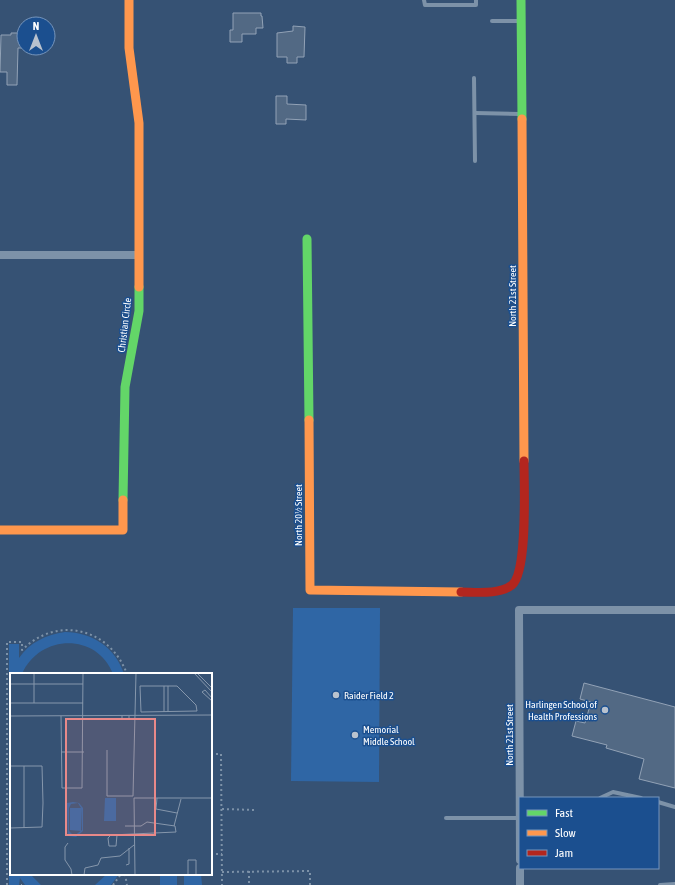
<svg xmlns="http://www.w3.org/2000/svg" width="675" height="885" font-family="'Asap Condensed',sans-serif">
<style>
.green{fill:#2f66a5}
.building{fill:#526984;stroke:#92a2b6}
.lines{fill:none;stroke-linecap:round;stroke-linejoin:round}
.path{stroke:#7d92a8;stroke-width:2;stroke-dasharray:2 3;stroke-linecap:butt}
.lane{stroke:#7d92a8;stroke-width:4}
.street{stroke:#7d92a8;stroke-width:8}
.fast{stroke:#63d668;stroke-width:9}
.slow{stroke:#ff974d;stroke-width:9}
.jam{stroke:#b3261e;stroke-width:9}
.poi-dot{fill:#b9c2ce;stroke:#1b4f8f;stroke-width:1.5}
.labels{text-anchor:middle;stroke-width:3;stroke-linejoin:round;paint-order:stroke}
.street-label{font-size:10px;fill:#fff;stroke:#1b4f8f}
.poi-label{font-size:10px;fill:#fff;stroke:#1b4f8f;text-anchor:start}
.inset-road{fill:none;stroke:#8697ac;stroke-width:1}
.view{fill:#e88989;fill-opacity:0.15;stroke:#e88989;stroke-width:2}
.inset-edge{fill:none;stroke:#fff;stroke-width:2}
</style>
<rect width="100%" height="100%" fill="#365274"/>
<g class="green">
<path d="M293,608H380L379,782L291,781Z"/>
<path d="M65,632C92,632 116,648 124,674H113C97,632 39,634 22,674H11V874H30L41,885H25L20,878L19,885H9V644H19V658C30,642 46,635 65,632Z"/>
<path d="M107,874H119L111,885H95Z"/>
<rect x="160" y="874" width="17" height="11"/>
<path d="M184,874H201L202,885H184Z"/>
</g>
<g class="building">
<path d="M233,13H261V16H262L263,28H256V34H242V42H230V30H233Z"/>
<path d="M293,26L305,27L304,57H297V63H287V57H277V33L293,31Z"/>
<path d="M11,33H19V35H23V48H18L17,85H7V72H0L1,35H11Z"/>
<path d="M276,96H287V104L306,105V120L286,119V124H276Z"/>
<path d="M584,683L675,707V788L639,779L644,759L606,748L607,745L572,736L576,721L585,723L591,702L580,699Z"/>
</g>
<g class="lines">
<g class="path">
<path d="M211,754H221L222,885"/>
<path d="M222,809L255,810"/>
<path d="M211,854H222"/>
<path d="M249,871V885"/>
<path d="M222,872L310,871V885"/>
<path d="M125,874L127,885"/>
<path d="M7,885V642H22V650C57,615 110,628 127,674"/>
<path d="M21,885H22"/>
<path d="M113,885L121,874"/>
</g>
<g class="lane">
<path d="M424,0L425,5H476V0"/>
<path d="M492,21H519"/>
<path d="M474,78L475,161"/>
<path d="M475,113L520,114"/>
<path d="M600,798L613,792L641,798"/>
<path d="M658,802L675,807"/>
<path d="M446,818H520"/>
<path d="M660,885L675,884"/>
</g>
<g class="street">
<path d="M0,255H139"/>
<path d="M520,860L519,610H675"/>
<path d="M520,868V885"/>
</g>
<g class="fast">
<path d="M521,0L522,119"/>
<path d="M307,239L309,420"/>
<path d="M123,500L125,387L139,311V287"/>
</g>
<g class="slow">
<path d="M129,0V48L139,123V287"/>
<path d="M522,119L524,461"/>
<path d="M309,420L310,590L461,592"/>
<path d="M0,530H123V500"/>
</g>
<path class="jam" d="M461,592C476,592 499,595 512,585C528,572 524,484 524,461"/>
</g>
<g class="poi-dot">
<circle cx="336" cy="695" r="4"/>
<circle cx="605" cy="710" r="4"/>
<circle cx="355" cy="735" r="4"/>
</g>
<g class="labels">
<g class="street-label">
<text transform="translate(512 296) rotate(-90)" y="4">North 21st Street</text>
<text transform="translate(124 325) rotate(-83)" y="4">Christian Circle</text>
<text transform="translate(298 515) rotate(-90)" y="4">North 20½ Street</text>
<text transform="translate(509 735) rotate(-90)" y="4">North 21st Street</text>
</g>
<g class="poi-label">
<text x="344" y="699">Raider Field 2</text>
<text x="597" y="708" text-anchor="end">Harlingen School of<tspan x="597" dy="12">Health Professions</tspan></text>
<text x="363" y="733">Memorial<tspan x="363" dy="12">Middle School</tspan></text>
</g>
</g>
<g transform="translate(10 673)">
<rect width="202" height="202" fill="#365274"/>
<path d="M95,125H106V148H94ZM63,129L69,130L73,135V158L66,164L58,163L57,130ZM68,130L71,135L72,157L64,163L59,158V135L61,131ZM60,135H71V158L60,157Z" fill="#2f66a5" fill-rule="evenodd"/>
<path class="inset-road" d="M184,0L202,19M187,0L202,15M0,11H73M130,13H167L186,32L187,38L131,39ZM158,13V39M202,25L195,17L192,19L202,28M0,30H73M24,30V0M154,39V13M0,43L202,42M51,43L52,115H72L73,0M112,43V46H119V43M97,77V123H123L126,0M52,79H74M0,93H32L33,130L32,154L0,155M14,93V155M147,125L146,136L167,140M164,153L171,126M107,162L106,173H99L98,165L101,162L166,159L165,153L137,149L131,153H115M58,170L55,174V187L61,196L62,202M116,192L119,191V175M74,202L75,195L88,192L91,185L110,183L124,172M125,202L124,125H202M178,202V187H186V202"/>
<path class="view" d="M56,46H145V162H56Z"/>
<rect width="202" height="202" class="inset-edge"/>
</g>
<rect x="519" y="797" width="140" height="72" fill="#1b4f8f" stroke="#7695bc"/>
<rect x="527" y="810" width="20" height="6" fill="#63d668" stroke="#7695bc"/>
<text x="555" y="817" font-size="12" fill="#ffffff">Fast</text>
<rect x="527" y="830" width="20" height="6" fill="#ff974d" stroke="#7695bc"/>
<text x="555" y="837" font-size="12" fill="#ffffff">Slow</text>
<rect x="527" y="850" width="20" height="6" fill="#b3261e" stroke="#7695bc"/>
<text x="555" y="857" font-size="12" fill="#ffffff">Jam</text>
<g transform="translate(36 36)"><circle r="19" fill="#1b4f8f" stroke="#7695bc"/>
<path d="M0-3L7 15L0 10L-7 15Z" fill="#b9c2ce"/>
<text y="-6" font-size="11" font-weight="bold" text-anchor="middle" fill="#ffffff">N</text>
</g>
</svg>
